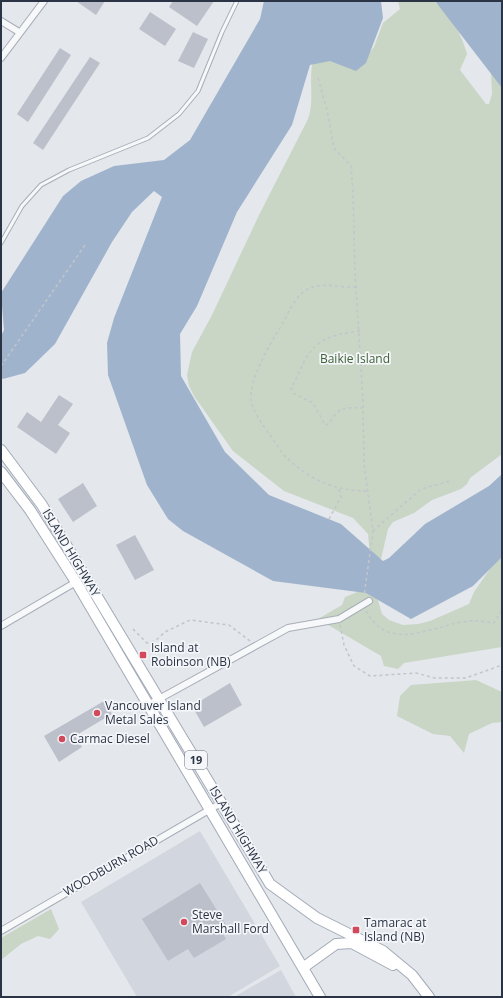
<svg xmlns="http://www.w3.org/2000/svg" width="503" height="998" font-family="'Open Sans',sans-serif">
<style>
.built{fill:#d2d6de}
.green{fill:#c9d6c5}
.water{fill:#9fb4cc}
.building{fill:#bbc0ca}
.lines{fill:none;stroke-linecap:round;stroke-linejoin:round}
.service-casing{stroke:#a9aeb7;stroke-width:5}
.minor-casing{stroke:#a9aeb7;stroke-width:8}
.primary-casing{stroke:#a3abb8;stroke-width:12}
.path{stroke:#c2c5cb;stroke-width:1.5;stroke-dasharray:3 3;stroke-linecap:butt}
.service{stroke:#f7f8fa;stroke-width:3}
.minor{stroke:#f7f8fa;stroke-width:6}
.primary{stroke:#fff;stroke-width:10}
.poi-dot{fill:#d1495b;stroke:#f4f6f9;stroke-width:1.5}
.labels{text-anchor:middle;stroke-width:3.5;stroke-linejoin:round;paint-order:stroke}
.shield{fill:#f4f6f9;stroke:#676e7b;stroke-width:1}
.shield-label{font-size:11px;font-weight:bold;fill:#2b3445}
.park-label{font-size:12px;fill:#3f6138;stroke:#f4f6f9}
.street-label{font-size:12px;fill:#2b3445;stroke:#f4f6f9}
.poi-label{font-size:12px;fill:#2b3445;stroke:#f4f6f9;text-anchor:start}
</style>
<rect width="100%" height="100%" fill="#e4e7ec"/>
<g class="built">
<path d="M200,831L280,966L228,997H137L81,902Z"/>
<path d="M281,970L296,997H234Z"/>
</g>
<g class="green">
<path d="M398,1H434C451,15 461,33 467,54L460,70L486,104H489L492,94L491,72L502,81V454L470,478L467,484L461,489L432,500L414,513L393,522L388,529L381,559L370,556L368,534L353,518L284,491L233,451L194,396L189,386L187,375L192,352L212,315L259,215L308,119C315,100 308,80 313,61L365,58L374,47L383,23L400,9Z"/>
<path d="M502,557V647L404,663L398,669L384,666L381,656L318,619L342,605L345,597L360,591L376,594L382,614L389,620L403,625L418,624L430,621L469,604L474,592L492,566Z"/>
<path d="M476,680L502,692V722L492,723L469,734L464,753L450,736L433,734L397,716L400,696L411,685Z"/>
<path d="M51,909L59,929L50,939L38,936L21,944L1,960V938Z"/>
</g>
<g class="water">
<path d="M264,1H381L383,18L366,63L356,71L330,61L310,65L292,125L237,212L197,306L180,334L181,376L225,452L269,495L341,524L383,561L389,558L425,524L489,486L502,474V557L473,586L411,619L366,593L273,581L183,531L168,519L147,485L108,375L107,343L114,318L162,197L154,191L132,212L112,242L55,344L25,373L3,379L1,377V336L4,330L1,293L63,196L81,181L114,166L164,160L190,140L260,19Z"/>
<path d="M435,1H502V88Z"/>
</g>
<g class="building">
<path d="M76,1H105L96,15Z"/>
<path d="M173,1H214L197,26L169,7Z"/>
<path d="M150,12L176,29L165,46L139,29Z"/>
<path d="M193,32L208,39L194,68L178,61Z"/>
<path d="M60,48L71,55L28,122L17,114Z"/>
<path d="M90,57L100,63L43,150L33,143Z"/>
<path d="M59,395L73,404L58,425L70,433L56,454L17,427L27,412L41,422Z"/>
<path d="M83,483L97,506L73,522L58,499Z"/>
<path d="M135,535L154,570L135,580L116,545Z"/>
<path d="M230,683L242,705L204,727L192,706Z"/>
<path d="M104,701L112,714L75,736L82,747L59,762L44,736Z"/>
<path d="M200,883L226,925L220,929L226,939L194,958L188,949L168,961L142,919Z"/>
</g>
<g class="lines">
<defs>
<path id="service" d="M1,243L22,206L41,185L69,170L148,138L179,114L198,91L222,32L237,1"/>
<g id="minor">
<path d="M1,21L19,32"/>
<path d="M1,58L44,1"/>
<path d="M1,626L76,582"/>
<path d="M148,705L288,628L339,619L369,601"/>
<path d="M1,931L221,803"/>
</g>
<g id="primary">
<path d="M1,450L42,505L270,884L317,918L383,951L412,975L429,997"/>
<path d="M1,472L30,510L76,582L320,997"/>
<path d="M304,967L336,944L352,943L393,965"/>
</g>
</defs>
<use href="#service" class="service-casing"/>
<use href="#minor" class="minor-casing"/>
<use href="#primary" class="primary-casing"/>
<g class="path">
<path d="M318,78L327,110L334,148L351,166L353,192L355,272L363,401L364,464L373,531L364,596"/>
<path d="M356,287C341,288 323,282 308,289C294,296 288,315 280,328C270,343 248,382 251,400C252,410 264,427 270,435C275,442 281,453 288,459C312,481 336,491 368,491"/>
<path d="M360,331C336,334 318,337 305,360C300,369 297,378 291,388L293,393L313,403L325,425L329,424C338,407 345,407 363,408"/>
<path d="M1,366L85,245"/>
<path d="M329,519L341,497L339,489"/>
<path d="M373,531L421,489L450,481"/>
<path d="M366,611C390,655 434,624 470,621C478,620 486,622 494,623L502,610"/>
<path d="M340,625L344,645L354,666L370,676L416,673L435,678H466L502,665"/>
<path d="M133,629L147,643L155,641L165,632L190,620L229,625L250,641"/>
</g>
<use href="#service" class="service"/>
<use href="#minor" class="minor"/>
<use href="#primary" class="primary"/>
</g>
<g class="poi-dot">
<rect x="139" y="651" width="8" height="8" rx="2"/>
<circle cx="97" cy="713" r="4"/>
<circle cx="62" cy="739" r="4"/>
<circle cx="184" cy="922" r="4"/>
<rect x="352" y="926" width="8" height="8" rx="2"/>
</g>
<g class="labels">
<rect class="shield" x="185" y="751" width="22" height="18" rx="3"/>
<g class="shield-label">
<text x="196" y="764">19</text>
</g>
<g class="park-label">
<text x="355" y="363">Baikie Island</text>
</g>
<g class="street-label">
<text transform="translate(71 553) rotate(59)" y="4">ISLAND HIGHWAY</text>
<text transform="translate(238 830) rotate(59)" y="4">ISLAND HIGHWAY</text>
<text transform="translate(111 866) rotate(-30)" y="4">WOODBURN ROAD</text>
</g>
<g class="poi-label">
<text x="151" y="652">Island at<tspan x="151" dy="14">Robinson (NB)</tspan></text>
<text x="105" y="710">Vancouver Island<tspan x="105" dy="14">Metal Sales</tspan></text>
<text x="70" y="743">Carmac Diesel</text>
<text x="192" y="919">Steve<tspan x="192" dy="14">Marshall Ford</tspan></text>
<text x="364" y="927">Tamarac at<tspan x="364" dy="14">Island (NB)</tspan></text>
</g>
</g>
<rect width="503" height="998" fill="none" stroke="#2b3445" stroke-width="4"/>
</svg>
